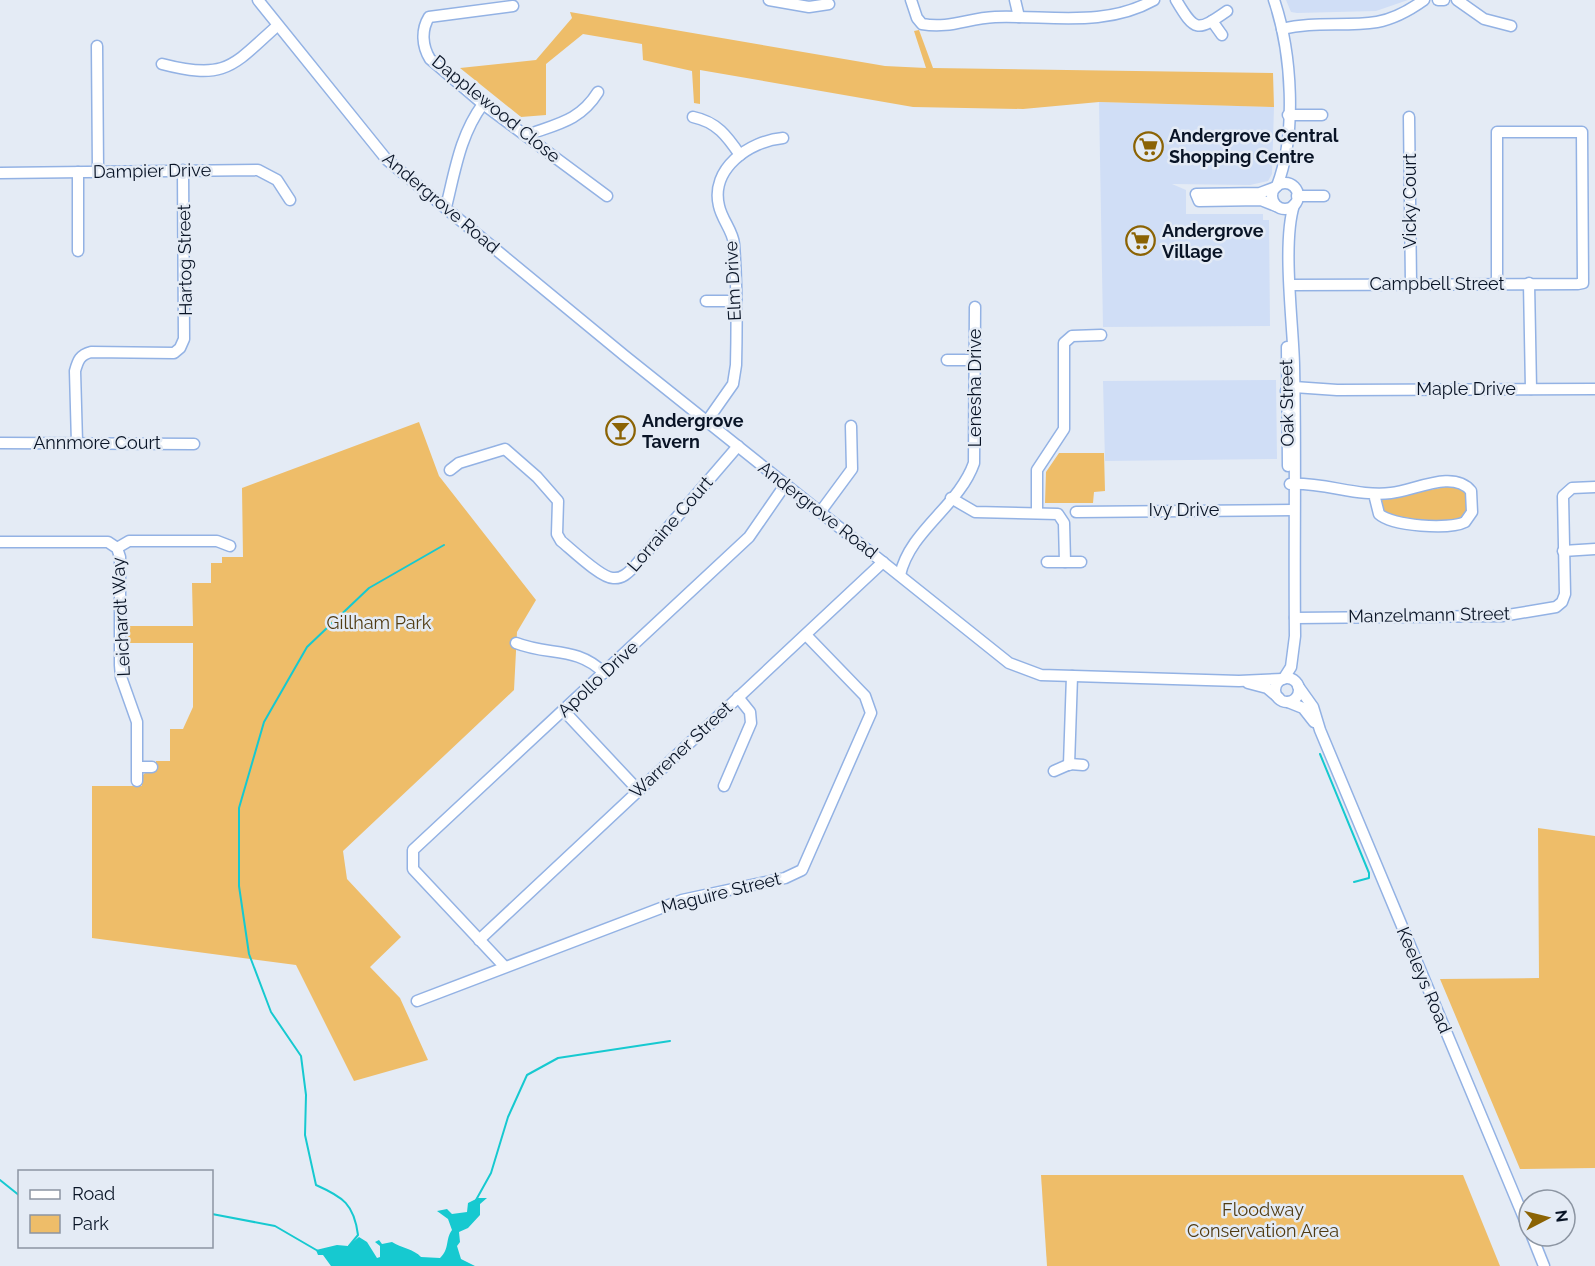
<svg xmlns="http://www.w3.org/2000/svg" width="1595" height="1266" font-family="Raleway,sans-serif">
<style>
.built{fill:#d0def6}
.green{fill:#eebd69}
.water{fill:#16c9d0}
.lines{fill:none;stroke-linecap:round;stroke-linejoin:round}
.stream{stroke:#16c9d0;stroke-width:2}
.minor-casing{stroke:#93b2e4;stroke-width:13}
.minor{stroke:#fff;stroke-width:10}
.labels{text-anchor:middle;stroke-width:5;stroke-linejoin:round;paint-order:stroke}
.street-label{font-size:18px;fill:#091426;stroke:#e4ebf5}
.poi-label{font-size:18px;font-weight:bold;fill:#091426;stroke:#e4ebf5;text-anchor:start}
.park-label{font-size:18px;fill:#503b13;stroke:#e4ebf5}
</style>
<rect width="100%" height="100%" fill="#e4ebf5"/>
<g class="built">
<path d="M1286,0H1408L1376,11L1297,13L1291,12Z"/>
<path d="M1099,102L1274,107L1272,174L1268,181L1250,185L1172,184L1186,190V214H1263V220H1269L1270,326L1103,327Z"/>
<path d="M1276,380L1277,459L1105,461L1103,381Z"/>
</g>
<g class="green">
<path d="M570,12L885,66L926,68L914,31L919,30L933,68L1273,73L1274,107L1099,102L1023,109L913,107L700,70V104L694,103L692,71L643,60L642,44L583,34L546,64V115L521,117L460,68L536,60L572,18Z"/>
<path d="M419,422L439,476L536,600L517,632L514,690L343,851L347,879L401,937L370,967L400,998L428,1060L354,1081L296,965L92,938V786H142V776L146,772H156V761H170V729H183L193,707V643H128V626H193L192,583H211V563H222V557H243L242,488Z"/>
<path d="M1059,453H1104L1105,491L1094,492L1093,503H1045L1046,472Z"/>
<path d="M1452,486L1466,491V516L1452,522L1411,520L1409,518L1384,514L1381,503L1383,498Z"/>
<path d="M1538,828L1595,836V1168L1520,1169L1440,979L1539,978Z"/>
<path d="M1041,1175H1463L1500,1266H1047Z"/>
</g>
<path class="water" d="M478,1198H487L480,1204V1215L468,1228L459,1232L460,1242L457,1246L461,1259L475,1266H331L323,1255H318L316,1250L337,1245L348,1246L359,1237L367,1242L377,1258L380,1257V1246L375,1242L379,1240L382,1244L392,1242C401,1248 414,1249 421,1257L440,1258C450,1249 445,1239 452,1230L448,1219L437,1211L447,1209L452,1214L467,1212L468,1203Z"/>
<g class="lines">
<g class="stream">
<path d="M1320,754L1369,873V878L1354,882"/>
<path d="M0,1180L20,1196"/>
<path d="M476,1200L491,1173L508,1117L527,1075L558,1058L670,1041"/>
<path d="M212,1214L275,1226L318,1251"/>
<path d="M349,1246L358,1235C354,1204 343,1197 316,1185L305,1135L306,1095L301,1056L271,1012L249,954L239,886V808L264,722L307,647L369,588L444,545"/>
</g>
<defs>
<g id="minor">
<path d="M258,0L387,160L625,356L1009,663L1041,675L1239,681L1283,679"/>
<path d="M769,0L809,7L829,4"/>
<path d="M911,0L917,18L922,24C950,29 968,18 995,17C1049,15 1104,28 1154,0"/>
<path d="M1015,0L1019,17"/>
<path d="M1176,0C1195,32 1197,32 1227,11"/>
<path d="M1274,0C1292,53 1297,134 1277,186"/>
<path d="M1438,0H1444"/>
<path d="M1457,0L1484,19L1511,26"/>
<path d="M513,6L429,17C421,30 422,46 430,59L483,104L607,196"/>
<path d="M1212,21L1222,35"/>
<path d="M1282,29C1314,21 1345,27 1377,22C1394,19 1410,10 1424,0"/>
<path d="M97,46L98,171"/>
<path d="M162,64C227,81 233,65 277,26"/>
<path d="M1288,115H1322"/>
<path d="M693,117C717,122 727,136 740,155"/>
<path d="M1409,117L1411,284"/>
<path d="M527,135C557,124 580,121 598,92"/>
<path d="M0,173L258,170L277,180L290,200"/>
<circle cx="1285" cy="196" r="13"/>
<path d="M1297,196H1324"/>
<path d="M1276,206L1261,200L1199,201L1196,194L1260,193L1276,187"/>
<path d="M446,207C455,171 460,135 483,104"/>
<path d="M78,251V172"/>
<path d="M1529,283L1531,389"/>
<path d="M1291,285L1578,284L1583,283L1582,132H1497V283"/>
<path d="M706,301H735"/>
<path d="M1287,347L1288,466"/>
<path d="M947,360H975"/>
<path d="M1286,391L1294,387L1337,390L1595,389"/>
<path d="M707,421L733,384L736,365C737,325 737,284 734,244C733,231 722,220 719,206C710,169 749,141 783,138"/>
<path d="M0,443L194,444"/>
<path d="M77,443L75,371C78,360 80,355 91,352L174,353L180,348L184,339L183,170"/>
<path d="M450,470L459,463L505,449L537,477L558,501L557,534L561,541C571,549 601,578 613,578C622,579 628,573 634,567L738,446"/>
<path d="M1290,484C1324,482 1358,497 1391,493C1414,491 1453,469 1471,491L1472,512L1465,522C1449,530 1392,526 1379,514L1374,494"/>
<path d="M951,498L975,512L1058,514L1064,523L1065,562"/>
<path d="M821,511L852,469L851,426"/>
<path d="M1037,512V470L1064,429V343L1072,336L1101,335"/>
<path d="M1076,512L1293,510"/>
<path d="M0,542H108L117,548L120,557V665L121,677L137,722V781"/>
<path d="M117,548L129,541H217L230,546"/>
<path d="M1563,551L1595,549"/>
<path d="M1047,562H1081"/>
<path d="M900,575C910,530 959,506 974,463L975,307"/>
<path d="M1295,618L1502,616L1556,607L1562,602L1565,594L1563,496L1572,488L1595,487"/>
<path d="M516,643C549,656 577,646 604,673"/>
<path d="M1284,678L1291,667L1295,636C1294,546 1296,455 1294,365C1293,323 1282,243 1294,205"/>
<circle cx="1287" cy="690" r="12"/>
<path d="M1248,683L1267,688L1279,698"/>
<path d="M1298,686L1313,707L1320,730L1529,1230"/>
<path d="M1288,702L1303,708L1314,722"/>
<path d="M564,711L638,790"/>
<path d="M1069,765L1072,676"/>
<path d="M138,767H152"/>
<path d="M1054,771L1070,764L1083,765"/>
<path d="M724,786L751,723L750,712L738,697"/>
<path d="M479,940L883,562"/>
<path d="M504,966L413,869V850L749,537L785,485"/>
<path d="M417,1001L682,900L785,878L802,870L871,713L865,696L806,635"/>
<path d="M1532,1236L1544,1266"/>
</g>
</defs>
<use href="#minor" class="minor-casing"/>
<use href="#minor" class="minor"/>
</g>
<defs>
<symbol id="supermarket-ring" viewBox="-11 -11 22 22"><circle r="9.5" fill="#e4ebf5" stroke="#8b6304" stroke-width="1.5"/><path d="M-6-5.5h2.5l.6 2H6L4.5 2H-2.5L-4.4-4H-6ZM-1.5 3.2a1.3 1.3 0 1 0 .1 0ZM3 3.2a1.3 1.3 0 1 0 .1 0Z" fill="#8b6304"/></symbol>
<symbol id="bar-ring" viewBox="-11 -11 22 22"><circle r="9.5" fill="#e4ebf5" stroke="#8b6304" stroke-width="1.5"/><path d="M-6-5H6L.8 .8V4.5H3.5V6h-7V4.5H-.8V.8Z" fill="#8b6304"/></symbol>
</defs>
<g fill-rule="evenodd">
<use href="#supermarket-ring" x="1132" y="130" width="33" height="33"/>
<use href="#supermarket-ring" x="1124" y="224" width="33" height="33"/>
<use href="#bar-ring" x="604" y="414" width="33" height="33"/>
</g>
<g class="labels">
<g class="street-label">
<text transform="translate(496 109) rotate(39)" y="6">Dapplewood Close</text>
<text transform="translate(152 171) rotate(-1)" y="6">Dampier Drive</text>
<text transform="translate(1410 201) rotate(-90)" y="6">Vicky Court</text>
<text transform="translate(441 203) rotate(40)" y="6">Andergrove Road</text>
<text transform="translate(185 260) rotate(-91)" y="6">Hartog Street</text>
<text transform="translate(733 281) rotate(-93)" y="6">Elm Drive</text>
<text x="1437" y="290">Campbell Street</text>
<text transform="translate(975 388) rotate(-90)" y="6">Lenesha Drive</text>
<text x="1466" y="395">Maple Drive</text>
<text transform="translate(1287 403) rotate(-91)" y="6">Oak Street</text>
<text x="97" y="449">Annmore Court</text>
<text transform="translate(818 510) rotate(38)" y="6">Andergrove Road</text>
<text x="1184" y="516">Ivy Drive</text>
<text transform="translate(670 524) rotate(-49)" y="6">Lorraine Court</text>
<text transform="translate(1429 615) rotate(-1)" y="6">Manzelmann Street</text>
<text transform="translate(121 617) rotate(-93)" y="6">Leichardt Way</text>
<text transform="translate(598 679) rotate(-43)" y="6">Apollo Drive</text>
<text transform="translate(681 750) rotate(-43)" y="6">Warrener Street</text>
<text transform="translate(721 893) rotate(-14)" y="6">Maguire Street</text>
<text transform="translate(1424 980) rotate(67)" y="6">Keeleys Road</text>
</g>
<g class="poi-label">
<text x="1169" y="142">Andergrove Central<tspan x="1169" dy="21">Shopping Centre</tspan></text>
<text x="1162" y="237">Andergrove<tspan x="1162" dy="21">Village</tspan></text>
<text x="642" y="427">Andergrove<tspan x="642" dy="21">Tavern</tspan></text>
</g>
<g class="park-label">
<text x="379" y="629">Gillham Park</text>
<text x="1263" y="1216">Floodway<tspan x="1263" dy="21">Conservation Area</tspan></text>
</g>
</g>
<rect x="18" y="1170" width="195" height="78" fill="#e4ebf5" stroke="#8c95a2" stroke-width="1.5"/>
<rect x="30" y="1190" width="30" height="9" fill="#ffffff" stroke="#8c95a2" stroke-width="1.5"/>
<text x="72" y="1200" font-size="18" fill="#091426">Road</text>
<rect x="30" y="1215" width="30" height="18" fill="#eebd69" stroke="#8c95a2" stroke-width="1.5"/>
<text x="72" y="1230" font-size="18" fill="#091426">Park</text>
<g transform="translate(1547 1218) rotate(83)"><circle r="28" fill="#e4ebf5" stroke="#8c95a2" stroke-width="1.5"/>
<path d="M0-4.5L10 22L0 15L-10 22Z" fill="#8b6304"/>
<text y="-9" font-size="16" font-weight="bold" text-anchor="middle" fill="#091426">N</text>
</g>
</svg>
